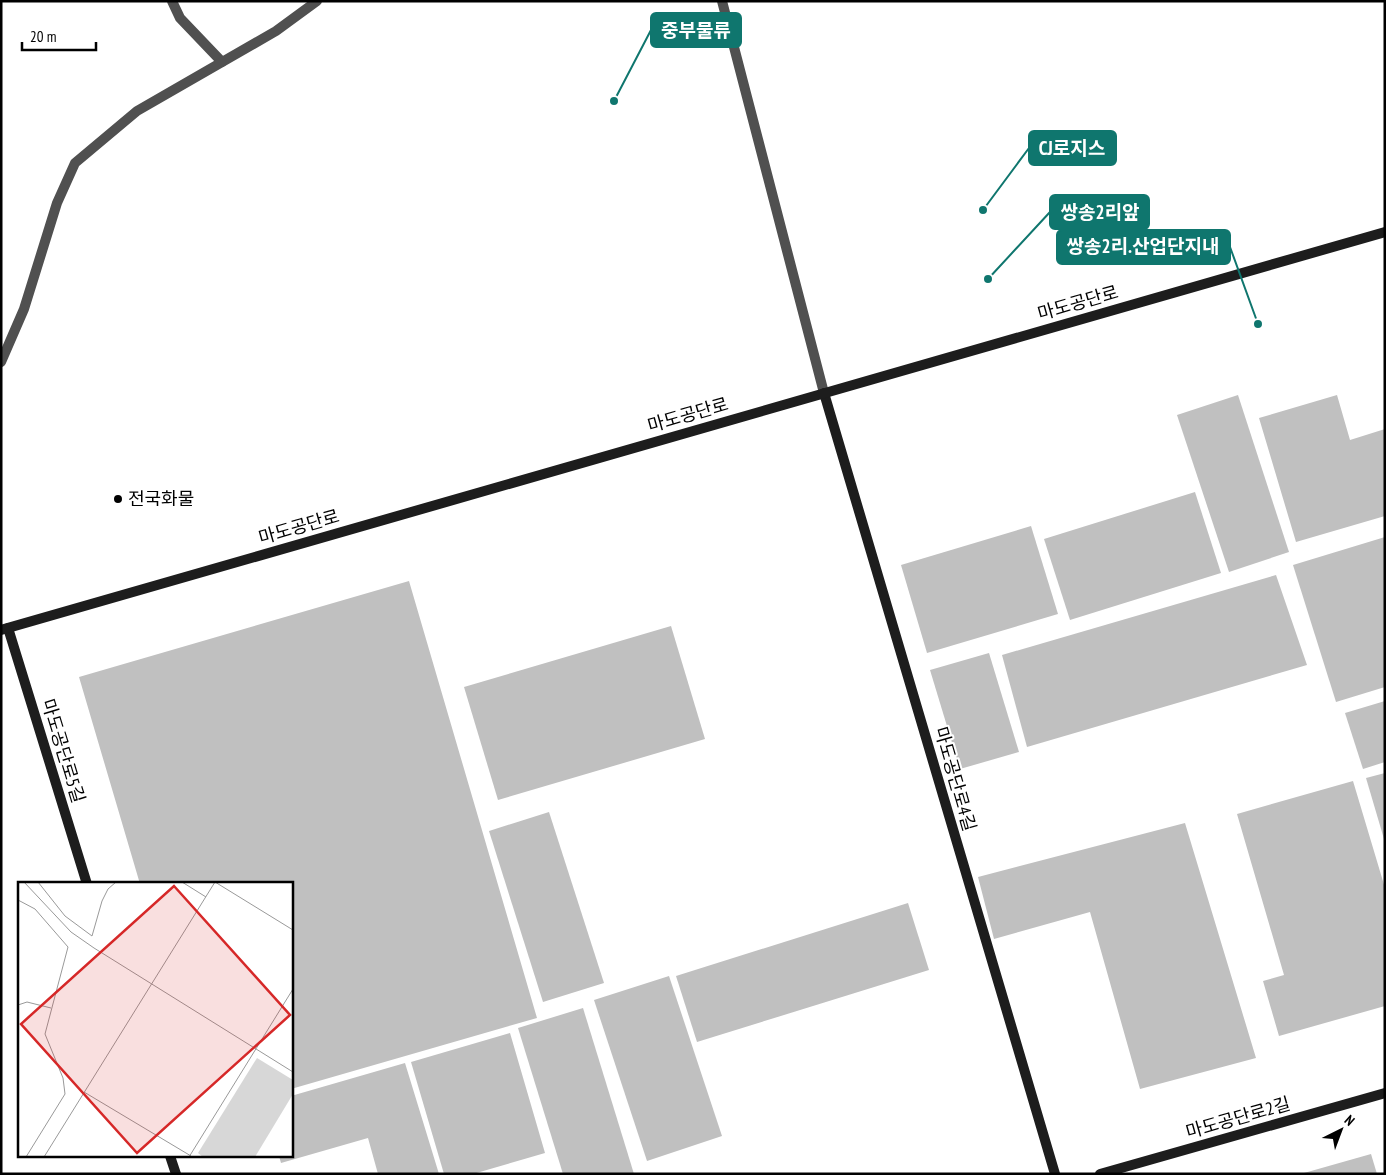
<svg xmlns="http://www.w3.org/2000/svg" width="1386" height="1175" font-family="'PT Sans Narrow','Noto Sans KR',sans-serif">
<style>
.building{fill:#c0c0c0}
.lines{fill:none;stroke-linecap:round;stroke-linejoin:round}
.street{stroke:#505050;stroke-width:10}
.secondary{stroke:#1d1d1d;stroke-width:10}
.poi-dot{fill:#000;stroke:#fff;stroke-width:2}
.labels{text-anchor:middle;stroke-width:4;stroke-linejoin:round;paint-order:stroke}
.street-label{font-size:18px;fill:#000;stroke:#fff}
.poi-label{font-size:18px;fill:#000;stroke:#fff;text-anchor:start}
.inset-road{fill:none;stroke:#999;stroke-width:1}
.view{fill:#d62828;fill-opacity:0.15;stroke:#d62828;stroke-width:2.5}
.inset-edge{fill:none;stroke:#000;stroke-width:2.5}
.leader{fill:none;stroke:#0f766e;stroke-width:2}
.callout-dot{fill:#0f766e;stroke:#fff;stroke-width:2}
.callout{fill:#0f766e;stroke:#0f766e;stroke-width:2}
.callout-label{font-size:19px;text-anchor:middle;font-weight:bold;fill:#fff}
</style>
<rect width="100%" height="100%" fill="#fff"/>
<g class="building">
<path d="M1238,395L1289,552L1229,572L1177,415Z"/>
<path d="M1337,395L1350,440L1385,429V516L1296,542L1259,418Z"/>
<path d="M1195,492L1221,573L1070,620L1044,539Z"/>
<path d="M1031,526L1058,614L927,653L901,565Z"/>
<path d="M1385,537V687L1336,702L1293,565Z"/>
<path d="M1276,575L1307,665L1027,747L1002,655Z"/>
<path d="M409,581L537,1018L291,1089V884H140L79,677Z"/>
<path d="M671,626L705,739L498,800L464,687Z"/>
<path d="M989,653L1019,752L960,769L930,670Z"/>
<path d="M1385,701V762L1363,769L1345,713Z"/>
<path d="M1385,773V839H1384L1366,778Z"/>
<path d="M1353,781L1385,888V1006L1279,1036L1263,981L1284,975L1237,814Z"/>
<path d="M549,812L604,983L543,1002L489,831Z"/>
<path d="M1185,823L1256,1058L1140,1089L1090,912L994,939L978,877Z"/>
<path d="M908,903L929,970L697,1042L676,976Z"/>
<path d="M669,976L722,1136L647,1161L594,1000Z"/>
<path d="M583,1008L634,1174H563L518,1028Z"/>
<path d="M510,1033L545,1153L473,1174H444L411,1062Z"/>
<path d="M405,1063L439,1174H378L368,1138L281,1163L279,1156H291V1096Z"/>
<path d="M1371,1154L1377,1174H1304V1173Z"/>
</g>
<g class="lines">
<g class="street">
<path d="M172,1L180,18L222,62"/>
<path d="M722,1L824,393"/>
<path d="M1,362L24,309L57,203L75,163L137,111L276,31L317,1"/>
</g>
<g class="secondary">
<path d="M824,393L1055,1174"/>
<path d="M8,628L87,884"/>
<path d="M1,630L1385,232"/>
<path d="M170,1156L176,1174"/>
<path d="M1100,1174L1385,1093"/>
</g>
</g>
<circle class="poi-dot" cx="118" cy="499" r="5"/>
<g class="labels">
<g class="street-label">
<text transform="translate(1078 303) rotate(-16)" y="6">마도공단로</text>
<text transform="translate(688 415) rotate(-16)" y="6">마도공단로</text>
<text transform="translate(299 527) rotate(-16)" y="6">마도공단로</text>
<text transform="translate(63 751) rotate(73)" y="6">마도공단로5길</text>
<text transform="translate(955 779) rotate(74)" y="6">마도공단로4길</text>
<text transform="translate(1238 1118) rotate(-16)" y="6">마도공단로2길</text>
</g>
<g class="poi-label">
<text x="128" y="505">전국화물</text>
</g>
</g>
<g transform="translate(18 882)">
<rect width="275" height="275" fill="#fff"/>
<path d="M239,176L275,198V212L237,275H185L180,271Z" fill="#d7d7d7"/>
<path class="inset-road" d="M6,0L53,50L76,66M20,0L47,34L74,54L84,19L90,7L98,0M164,0L188,15M197,0L275,48M0,18L17,27L50,65L27,152L45,196L47,212L8,275M76,66L275,190M0,123L9,120L33,126M66,210L173,274M26,275L197,0M171,275L275,107"/>
<path class="view" d="M156,4L272,133L119,271L3,142Z"/>
<rect width="275" height="275" class="inset-edge"/>
</g>
<path class="leader" d="M614 101L651 30M983 210L1029 148M988 279L1050 212M1258 324L1230 247"/>
<g class="callout-dot">
<circle cx="614" cy="101" r="5"/>
<circle cx="983" cy="210" r="5"/>
<circle cx="988" cy="279" r="5"/>
<circle cx="1258" cy="324" r="5"/>
</g>
<g class="callout">
<rect x="651" y="13" width="90" height="34" rx="5"/>
<rect x="1029" y="131" width="87" height="34" rx="5"/>
<rect x="1050" y="195" width="99" height="34" rx="5"/>
<rect x="1057" y="230" width="173" height="34" rx="5"/>
</g>
<g class="callout-label">
<text x="696" y="37">중부물류</text>
<text x="1072" y="155">CJ로지스</text>
<text x="1100" y="219">쌍송2리앞</text>
<text x="1143" y="253">쌍송2리.산업단지내</text>
</g>
<rect width="1386" height="1175" fill="none" stroke="#000000" stroke-width="5"/>
<g transform="translate(1341 1130) rotate(42)" stroke="#ffffff" stroke-width="4" paint-order="stroke">
<path d="M0-4L9 19L0 12L-9 19Z" fill="#000000"/>
<text y="-8" font-size="14" font-weight="bold" text-anchor="middle" fill="#000000">N</text>
</g>
<path d="M22 42v8h74v-8" fill="none" stroke="#000000" stroke-width="2.5"/>
<text x="30" y="42" font-size="15" fill="#000000" stroke="#ffffff" stroke-width="4" paint-order="stroke">20 m</text>
</svg>
